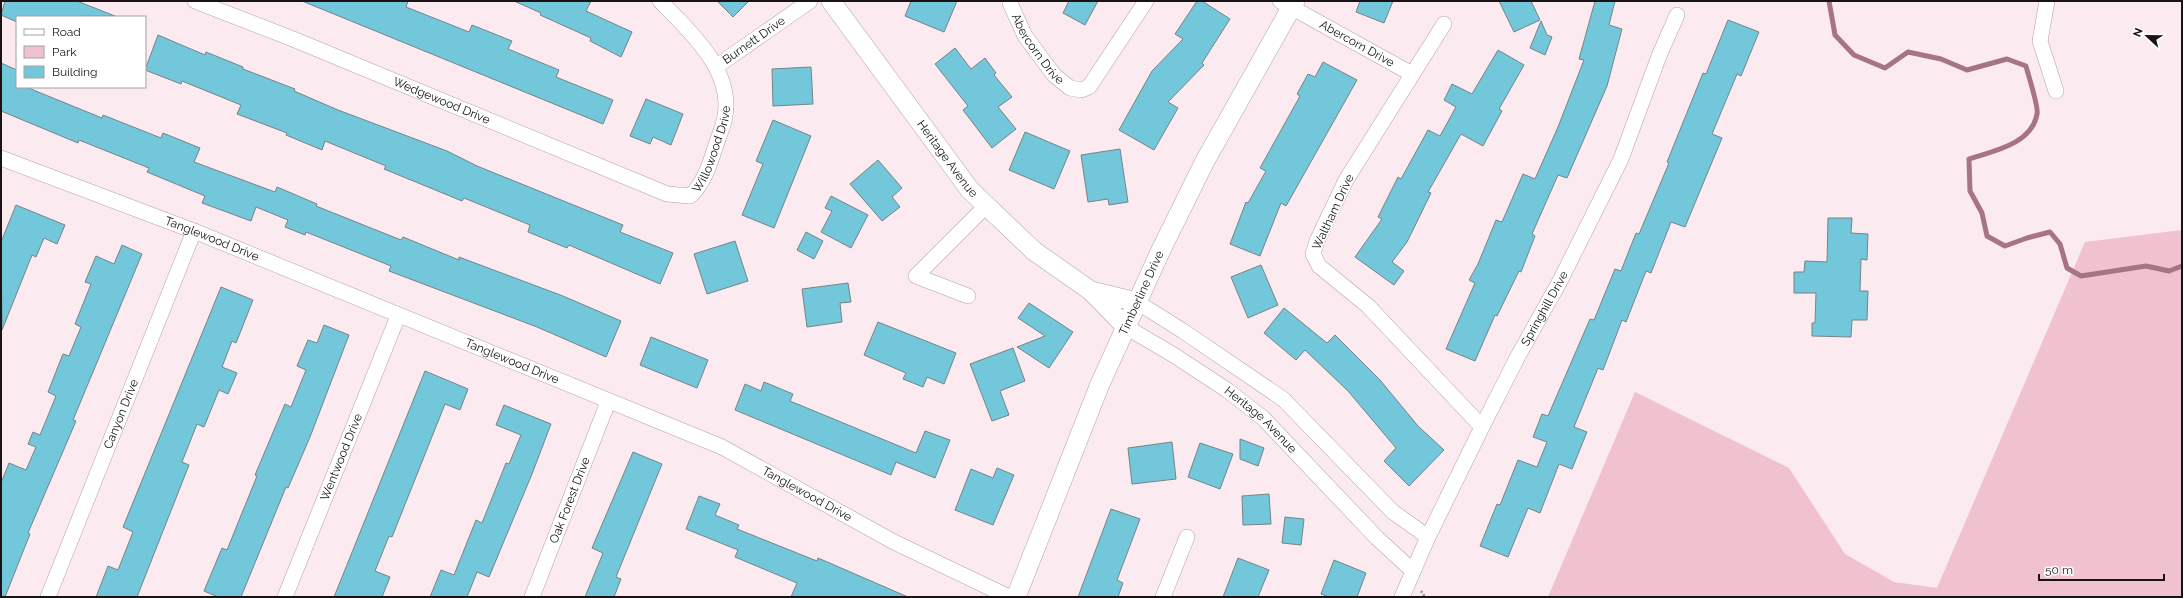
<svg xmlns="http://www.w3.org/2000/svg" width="2183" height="598" font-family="Raleway,sans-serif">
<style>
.green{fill:#f0c1ce}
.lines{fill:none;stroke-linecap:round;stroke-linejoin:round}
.stream{stroke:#a77484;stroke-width:5}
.building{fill:#72c7db;stroke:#748488}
.minor-casing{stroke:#b2a2a6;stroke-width:16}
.tertiary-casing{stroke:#b2a2a6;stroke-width:20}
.path{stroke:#9a8e92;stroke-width:2.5;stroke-dasharray:2 2;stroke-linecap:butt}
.minor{stroke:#fff;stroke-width:15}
.tertiary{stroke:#fff;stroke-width:19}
.labels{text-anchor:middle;stroke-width:3.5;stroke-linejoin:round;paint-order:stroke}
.street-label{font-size:12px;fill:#191315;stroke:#fff}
</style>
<rect width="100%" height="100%" fill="#fbeaef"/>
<path class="green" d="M2182,230V597H1548L1635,392L1789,468L1845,554L1894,582L1937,588L2085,242Z"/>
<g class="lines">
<path class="stream" d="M1829,1L1835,35L1854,55L1885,68L1908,52L1941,59L1967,70L2007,59L2026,66C2028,75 2039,107 2037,114C2032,144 1993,151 1969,159L1970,191L1982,213L1987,236L2005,246L2027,238L2050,232L2060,244L2067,268L2081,276L2146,266L2169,271L2182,266"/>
</g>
<g class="building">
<path d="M5,1H77L115,16L17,17V22L1,15Z"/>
<path d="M302,1H408L406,7L469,32L472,25L512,41L508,49L559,70L556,77L613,100L603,124Z"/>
<path d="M514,1H591L586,11L632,32L621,57L590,41L591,38L540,15L541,13Z"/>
<path d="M717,1H749L733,17Z"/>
<path d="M911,1H957L944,32L905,16Z"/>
<path d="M1069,1H1098L1085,25L1063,13Z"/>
<path d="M1197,1H1202L1230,19L1202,63L1204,65L1168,102L1178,108L1154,150L1119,130L1152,71L1183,39L1175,34Z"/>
<path d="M1360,1H1393L1384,23L1356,12Z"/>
<path d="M1499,1H1531L1540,20L1514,32Z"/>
<path d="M1595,1H1615L1609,25L1622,29L1607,86L1567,178L1558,175L1532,234L1535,236L1521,272L1519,271L1497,316L1495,315L1475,361L1446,349L1475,283L1469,280L1478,264L1496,220L1502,222L1523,174L1535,179L1558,127L1584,60L1579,59Z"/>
<path d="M1728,20L1759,32L1741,76L1737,74L1712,134L1722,138L1685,227L1671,222L1651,273L1646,271L1626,322L1622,320L1603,370L1598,368L1574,427L1587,432L1572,469L1559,464L1540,513L1528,508L1508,557L1480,546L1497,504L1500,505L1518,460L1537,467L1547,442L1533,437L1542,414L1548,416L1590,319L1594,320L1615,269L1621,271L1636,233L1639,234L1669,163L1667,162L1703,73L1706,74Z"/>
<path d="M1541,21L1547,35L1552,37L1545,55L1530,48Z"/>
<path d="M158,35L205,55L206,52L243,67V69L295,89L294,91L338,110L447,151L477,166L623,225L620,232L673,253L660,284L569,245L567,248L528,232L530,225L464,198L462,201L384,169L386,166L325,141L322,150L286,135L287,133L237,114L241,105L182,81L181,84L145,70Z"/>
<path d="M955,48L971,69L985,58L996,73L994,75L1012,97L998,107L1016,129L992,148L963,110L968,106L935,64Z"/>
<path d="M1498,50L1524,65L1499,109L1502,111L1483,146L1461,134L1428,192L1431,193L1407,242L1392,262L1404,271L1394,285L1355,257L1382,219L1378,217L1398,177L1401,179L1428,130L1440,136L1456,107L1444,100L1452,84L1472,94Z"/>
<path d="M1323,62L1357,80L1286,206L1281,203L1260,256L1230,244L1246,202L1248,203L1266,171L1260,168L1300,96L1297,94L1308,74L1315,77Z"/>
<path d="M1,63L17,70V87H26L102,118L103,115L161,138L163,133L200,148L194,162L275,192L277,187L317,204L316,206L401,240L403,237L459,260V257L563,296L621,321L606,357L537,327L389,271L391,266L306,232L305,235L285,227L288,220L256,207L251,221L202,203L205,196L147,172L149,168L79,140L78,143L1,111Z"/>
<path d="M811,67L813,104L773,106L772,69Z"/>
<path d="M646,99L683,114L671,145L653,137L650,144L630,136Z"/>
<path d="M773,120L811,136L774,228L742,215L763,164L756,161Z"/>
<path d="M1025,132L1070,151L1054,189L1009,170Z"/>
<path d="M1120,149L1128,202L1109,205L1108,199L1088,202L1081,155Z"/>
<path d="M878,160L902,188L892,197L900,207L882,221L850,184Z"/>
<path d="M831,196L868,215L851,248L821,232L832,211L825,208Z"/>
<path d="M16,205L65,225L57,244L44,238L36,257L32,255L2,330L1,242Z"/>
<path d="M1828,218H1852L1851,233L1868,234L1867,260L1861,259L1860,291H1868L1867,320H1852L1851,337L1812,336V323H1815L1816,293H1794V272H1804L1805,261L1827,262Z"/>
<path d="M806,232L823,241L814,259L797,250Z"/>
<path d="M735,241L748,281L707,294L694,254Z"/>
<path d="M122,245L142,254L73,420L76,421L28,533L30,534L5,597H1V483L9,463L26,470L36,447L28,444L33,432L40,435L56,396L48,392L63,354L69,356L81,327L75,324L91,284L85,282L96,256L114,264Z"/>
<path d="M1261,265L1278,305L1248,318L1231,277Z"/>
<path d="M848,283L851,302L840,303L842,322L807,327L802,289Z"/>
<path d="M221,287L253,300L236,343L232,341L222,367L237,373L228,394L219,390L204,427L197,424L182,462L189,465L137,597H96L108,566L118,570L133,532L123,527Z"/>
<path d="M1029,303L1073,332L1049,368L1017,347L1045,336L1018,318Z"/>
<path d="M1284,308L1327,343L1335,335L1380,380L1418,426L1444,450L1409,486L1384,461L1396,448L1348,391L1305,350L1296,360L1264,333Z"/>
<path d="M878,322L956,353L944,384L927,377L923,387L903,379L906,373L864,355Z"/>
<path d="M324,325L349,335L310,437L288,488L286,487L241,597H218L204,591L222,548L227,550L257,476L255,475L285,404L291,407L306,370L297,366L308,340L317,343Z"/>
<path d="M651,337L708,360L697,388L640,365Z"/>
<path d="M1013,348L1025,381L1000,391L1009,415L992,421L970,364Z"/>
<path d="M425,371L468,389L460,410L445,404L392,537L389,536L375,571L390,577L382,597H334Z"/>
<path d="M764,382L793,394L790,401L916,453L925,431L950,440L935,478L896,462L891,475L735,410L745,384L761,391Z"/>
<path d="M504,405L551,424L532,474L489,577L477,572L467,597H430L441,570L454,575L476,520L482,523L506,463L509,464L521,435L496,425Z"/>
<path d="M1240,439L1264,448L1258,466L1240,459Z"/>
<path d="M1172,442L1176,479L1132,484L1128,448Z"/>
<path d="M1200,443L1233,454L1220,489L1188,477Z"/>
<path d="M633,452L662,464L616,577L621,579L614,597H585L603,553L592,548Z"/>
<path d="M997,468L1014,475L993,525L955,510L971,469L993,478Z"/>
<path d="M1269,494L1271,524L1243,525L1242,496Z"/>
<path d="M699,496L720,504L715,515L739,525L737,529L817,561L818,558L908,597H791L797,583L735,557L738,550L686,529Z"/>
<path d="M1111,509L1140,519L1117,580L1123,583L1118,597H1078Z"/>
<path d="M1285,517L1304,519L1301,545L1282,543Z"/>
<path d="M1238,558L1269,570L1258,597H1223Z"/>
<path d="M1334,560L1366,573L1357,597H1329L1321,594Z"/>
</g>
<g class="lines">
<defs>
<g id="minor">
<path id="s1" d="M195,1L293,39L667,194L690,196C703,185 710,164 715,148C718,137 724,126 725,116C733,70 690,31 660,1"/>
<path id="s2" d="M1280,1L1412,74"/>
<path d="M2047,1L2040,41L2056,91"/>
<path id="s3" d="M1010,3L1025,36L1054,75L1070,88L1081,90L1089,87L1146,1"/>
<path d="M1444,24L1346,180L1317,241L1313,254L1319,266L1368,306L1482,427"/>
<path id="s4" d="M717,66L810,1"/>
<path id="s5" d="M1,158L194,231L722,447L894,542L1009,597"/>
<path d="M968,296L916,276L986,206"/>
<path d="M1137,302L1183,331L1283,399L1393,512L1428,537"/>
<path id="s6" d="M1126,327L1172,354L1227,390L1263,418L1377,538L1413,571"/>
<path id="s7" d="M48,597L194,231"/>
<path id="s8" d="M285,597L398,316"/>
<path id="s9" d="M532,597L608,402"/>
<path d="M1163,597L1187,537"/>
<path id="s10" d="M1402,597L1428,537L1482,427L1517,358L1560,281L1621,159L1659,56L1677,15"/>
</g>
<g id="tertiary">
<path id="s11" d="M831,1L970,190L1034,251L1091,291L1126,327"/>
<path d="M1091,291L1137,302"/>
<path id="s12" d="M1016,597L1100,384L1160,252L1205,161L1295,1"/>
</g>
</defs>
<use href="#minor" class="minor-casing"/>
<use href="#tertiary" class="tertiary-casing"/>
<path class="path" d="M1421,591L1425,597"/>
<use href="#minor" class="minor"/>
<use href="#tertiary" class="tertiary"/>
</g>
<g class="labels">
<g class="street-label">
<text dy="4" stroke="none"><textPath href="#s4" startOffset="45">Burnett Drive</textPath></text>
<text dy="4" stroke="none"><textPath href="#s2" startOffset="88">Abercorn Drive</textPath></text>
<text dy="4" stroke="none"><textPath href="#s3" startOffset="54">Abercorn Drive</textPath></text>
<text dy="4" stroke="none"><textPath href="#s1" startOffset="266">Wedgewood Drive</textPath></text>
<text dy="4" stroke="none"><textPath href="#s1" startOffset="586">Willowood Drive</textPath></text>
<text dy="4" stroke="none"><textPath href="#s11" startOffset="196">Heritage Avenue</textPath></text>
<text transform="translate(1333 212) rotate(-65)" y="4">Waltham Drive</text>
<text dy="4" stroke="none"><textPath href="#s5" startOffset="226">Tanglewood Drive</textPath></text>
<text dy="4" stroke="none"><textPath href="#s12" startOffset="329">Timberline Drive</textPath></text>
<text dy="4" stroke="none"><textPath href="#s10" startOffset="322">Springhill Drive</textPath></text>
<text dy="4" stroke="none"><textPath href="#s5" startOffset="550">Tanglewood Drive</textPath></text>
<text dy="4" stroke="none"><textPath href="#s7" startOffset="197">Canyon Drive</textPath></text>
<text dy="4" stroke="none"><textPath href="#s6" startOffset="164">Heritage Avenue</textPath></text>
<text dy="4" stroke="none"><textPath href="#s8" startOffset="151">Wentwood Drive</textPath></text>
<text dy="4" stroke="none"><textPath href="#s5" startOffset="874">Tanglewood Drive</textPath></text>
<text dy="4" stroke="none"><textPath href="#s9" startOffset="104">Oak Forest Drive</textPath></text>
</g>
</g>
<rect width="2183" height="598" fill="none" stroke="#191315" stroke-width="4"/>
<rect x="16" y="16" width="130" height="72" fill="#ffffff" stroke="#a3a1a1"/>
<rect x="24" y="29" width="20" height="6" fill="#ffffff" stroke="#a3a1a1"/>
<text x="52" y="36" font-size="12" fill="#191315">Road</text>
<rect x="24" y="46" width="20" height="12" fill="#f0c1ce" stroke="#a3a1a1"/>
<text x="52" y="56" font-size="12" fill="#191315">Park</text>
<rect x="24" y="66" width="20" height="12" fill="#72c7db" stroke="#a3a1a1"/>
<text x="52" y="76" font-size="12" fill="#191315">Building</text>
<g transform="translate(2147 36) rotate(292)" stroke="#ffffff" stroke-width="3" paint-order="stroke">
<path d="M0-3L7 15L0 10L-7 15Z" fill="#191315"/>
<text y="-6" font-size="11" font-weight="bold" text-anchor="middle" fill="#191315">N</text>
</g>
<path d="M2039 574v6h125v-6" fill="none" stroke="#191315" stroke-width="2"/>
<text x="2045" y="574" font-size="12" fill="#191315" stroke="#ffffff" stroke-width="3" paint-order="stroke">50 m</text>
</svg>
